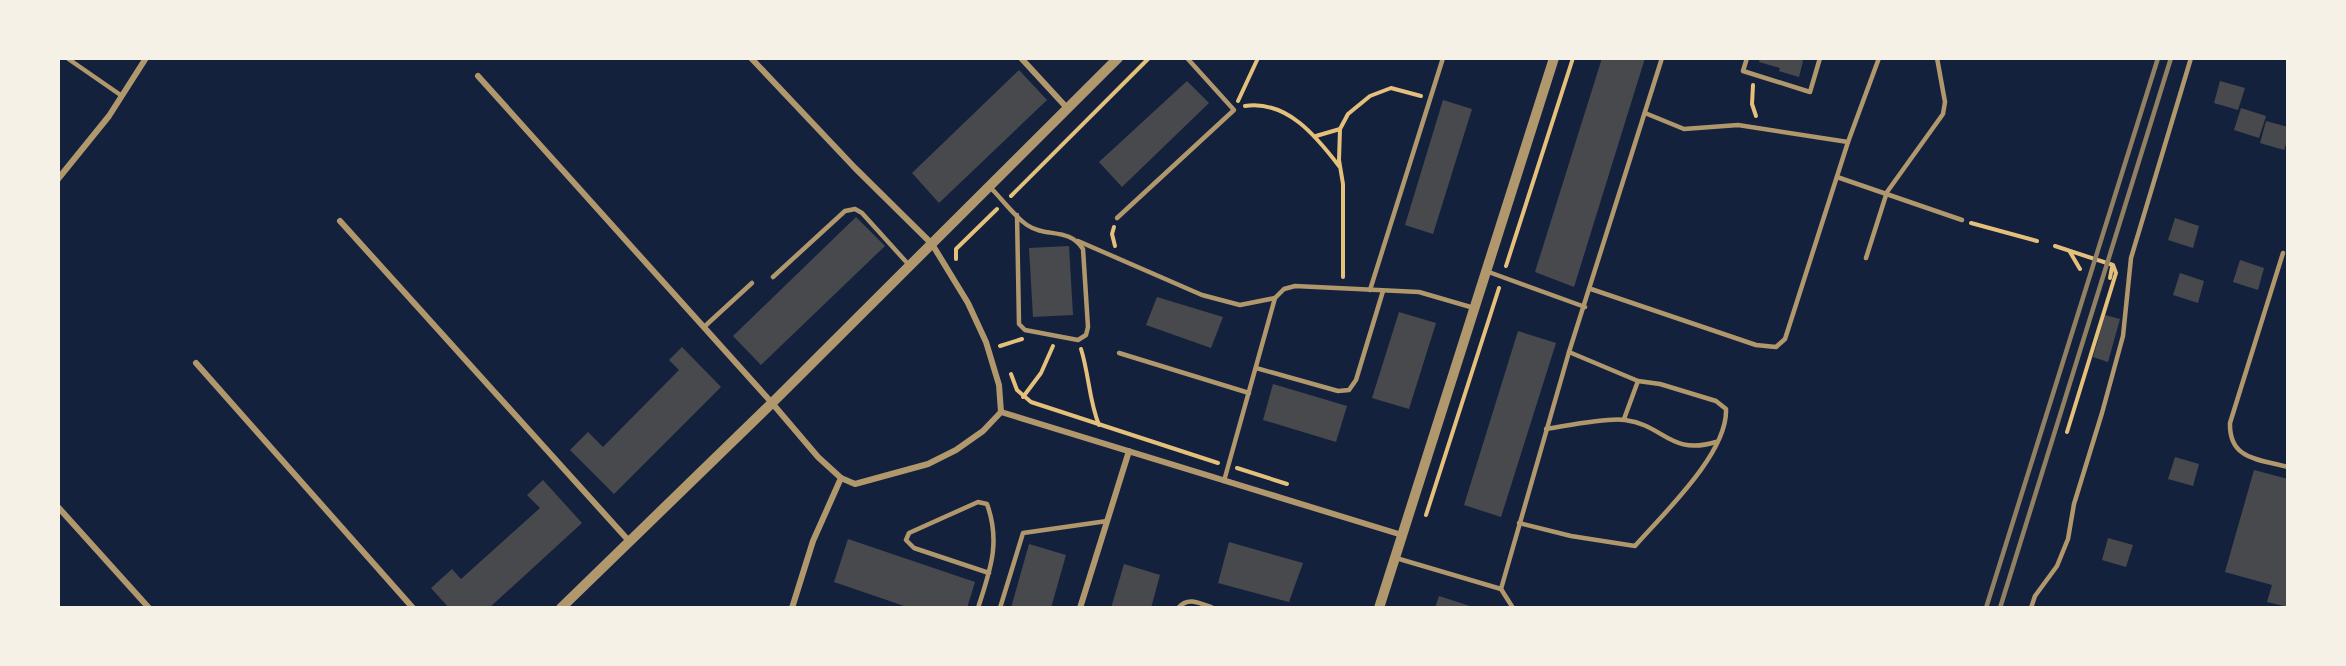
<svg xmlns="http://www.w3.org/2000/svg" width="2346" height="666" font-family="'Noto Serif',serif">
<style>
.building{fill:#48494c}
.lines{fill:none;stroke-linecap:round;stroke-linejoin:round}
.path{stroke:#e5c07b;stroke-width:4}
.service{stroke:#b1986c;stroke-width:4.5}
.minor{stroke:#b1986c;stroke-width:6}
.tertiary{stroke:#b1986c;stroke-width:10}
.rail{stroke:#918062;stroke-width:4.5}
</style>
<rect width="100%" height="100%" fill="#14213d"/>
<g class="building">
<path d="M1602,58H1645L1574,287L1535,272Z"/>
<path d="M1760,58H1800L1803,61L1799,77L1779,71L1780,68L1759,62Z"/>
<path d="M1019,70L1047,100L939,203L912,173Z"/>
<path d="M1187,81L1209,103L1122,187L1099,162Z"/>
<path d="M2220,81L2245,88L2238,110L2214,103Z"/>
<path d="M1443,100L1472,109L1433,234L1405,225Z"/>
<path d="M2241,108L2266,116L2259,138L2234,130Z"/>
<path d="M2266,121L2288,127V139L2284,150L2260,143Z"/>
<path d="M856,217L885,246L761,365L733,336Z"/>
<path d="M2175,218L2199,226L2193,248L2168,240Z"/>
<path d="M1069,246L1073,315L1033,317L1029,248Z"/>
<path d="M2240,260L2264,268L2258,290L2233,282Z"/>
<path d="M2180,273L2204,281L2198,303L2173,295Z"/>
<path d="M1157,297L1223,317L1211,348L1146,325Z"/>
<path d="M1399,312L1436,323L1409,409L1372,398Z"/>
<path d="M2105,315L2120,319L2108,362L2093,357Z"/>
<path d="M1518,331L1556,343L1501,517L1464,505Z"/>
<path d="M682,347L721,387L614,494L570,450L588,432L603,447L679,370L669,360Z"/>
<path d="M1273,384L1347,406L1336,442L1263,420Z"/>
<path d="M2175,457L2199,464L2193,486L2168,479Z"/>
<path d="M2254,470L2288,479V607L2267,602L2272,585L2225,572Z"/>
<path d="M543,480L582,523L489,608H449L431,588L452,569L461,579L540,508L527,495Z"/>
<path d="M2108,538L2133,545L2126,567L2102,560Z"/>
<path d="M848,539L975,582L967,608H910L834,582Z"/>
<path d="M1229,542L1303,563L1289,602L1218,583Z"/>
<path d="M1029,544L1066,555L1051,608H1011Z"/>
<path d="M1124,564L1160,575L1151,608H1111Z"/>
<path d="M1439,596L1473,607L1472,608H1435Z"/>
</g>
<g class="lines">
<g class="path">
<path d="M1753,85L1752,104L1756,116"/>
<path d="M1238,101L1258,58"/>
<path d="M1245,106C1287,100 1316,136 1339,166"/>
<path d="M1316,136L1340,129"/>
<path d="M1011,196L1149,58"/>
<path d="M1971,223L2037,241"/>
<path d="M1114,227L1112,234L1115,246"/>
<path d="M2055,246L2113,265L2116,273L2067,432"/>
<path d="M2070,252L2080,269"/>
<path d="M956,259V249L997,209"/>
<path d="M1506,266L1573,58"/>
<path d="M1343,277V184L1339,160L1340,129L1348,114L1370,96L1391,88L1421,96"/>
<path d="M2110,278L2112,267"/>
<path d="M1000,346L1022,339"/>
<path d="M1081,349C1089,374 1089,401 1099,425"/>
<path d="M1011,374L1017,390L1031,402L1218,463"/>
<path d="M1023,397L1041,373L1053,346"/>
<path d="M1237,468L1287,484"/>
<path d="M1426,515L1499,288"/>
</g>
<g class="service">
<path d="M67,58L122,96"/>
<path d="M1747,58L1743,71L1810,92L1820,58"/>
<path d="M1645,113L1684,129L1738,125L1848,142"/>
<path d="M1837,177L1962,220"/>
<path d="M990,187C1002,199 1014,216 1027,225C1046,238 1069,227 1083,249L1088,327L1086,335L1078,340L1025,330L1019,324L1017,215"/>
<path d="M1117,218L1234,110L1187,58"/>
<path d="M1078,241L1202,295L1240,305L1275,298"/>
<path d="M2283,253L2230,423C2229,460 2259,459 2288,467"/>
<path d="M1866,258L1887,192L1943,114L1945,102L1937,58"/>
<path d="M1486,271L1585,307"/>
<path d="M773,277L845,211L855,209L862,213L909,265"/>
<path d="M1591,289L1756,345L1776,347L1785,339L1848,142L1879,58"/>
<path d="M1370,290L1443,58"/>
<path d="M704,327L752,283"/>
<path d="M1119,353L1249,393"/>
<path d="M1256,368L1338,391L1349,390L1356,380L1383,291"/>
<path d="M1624,419L1638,381"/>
<path d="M1546,429C1566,426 1608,417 1625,420C1664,425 1670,456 1716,442"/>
<path d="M1224,481L1275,298L1284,289L1295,286L1419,292L1474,308"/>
<path d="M1519,523L1571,536L1635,546C1663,514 1728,453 1726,409L1716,401L1660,384L1638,381L1569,352"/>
<path d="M1396,558L1501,589L1513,608"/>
<path d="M1501,589L1569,352L1662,58"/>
<path d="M978,608C990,570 1001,543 987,504L978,502L909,533L906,540L914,548L989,573"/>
<path d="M1000,608L1023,533L1107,521"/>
<path d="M1178,608C1188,596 1200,603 1213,608"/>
<path d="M2031,608L2035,596L2057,566L2068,539L2074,504L2102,413L2123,336L2131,258L2191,58"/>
</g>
<g class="minor">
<path d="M1021,58L1068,109"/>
<path d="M478,76L772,403L818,457L841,478L855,484L928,464L956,450L983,431L1001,412L999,385L986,342L968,303L932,244L855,168L751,58"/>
<path d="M58,179L109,116L146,58"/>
<path d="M340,221L629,541"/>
<path d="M196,363L413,608"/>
<path d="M1001,412L1402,535"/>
<path d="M58,507L149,608"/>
<path d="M792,608L813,541L841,478"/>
<path d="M1080,608L1129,451"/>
</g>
<g class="tertiary">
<path d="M561,608L772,403L1118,58"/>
<path d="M1379,608L1554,58"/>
</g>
<g class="rail">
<path d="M1986,608L2158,58"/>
<path d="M2000,608L2171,58"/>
</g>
</g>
<rect width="2346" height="666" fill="none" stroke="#f6f1e7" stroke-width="120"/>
</svg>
